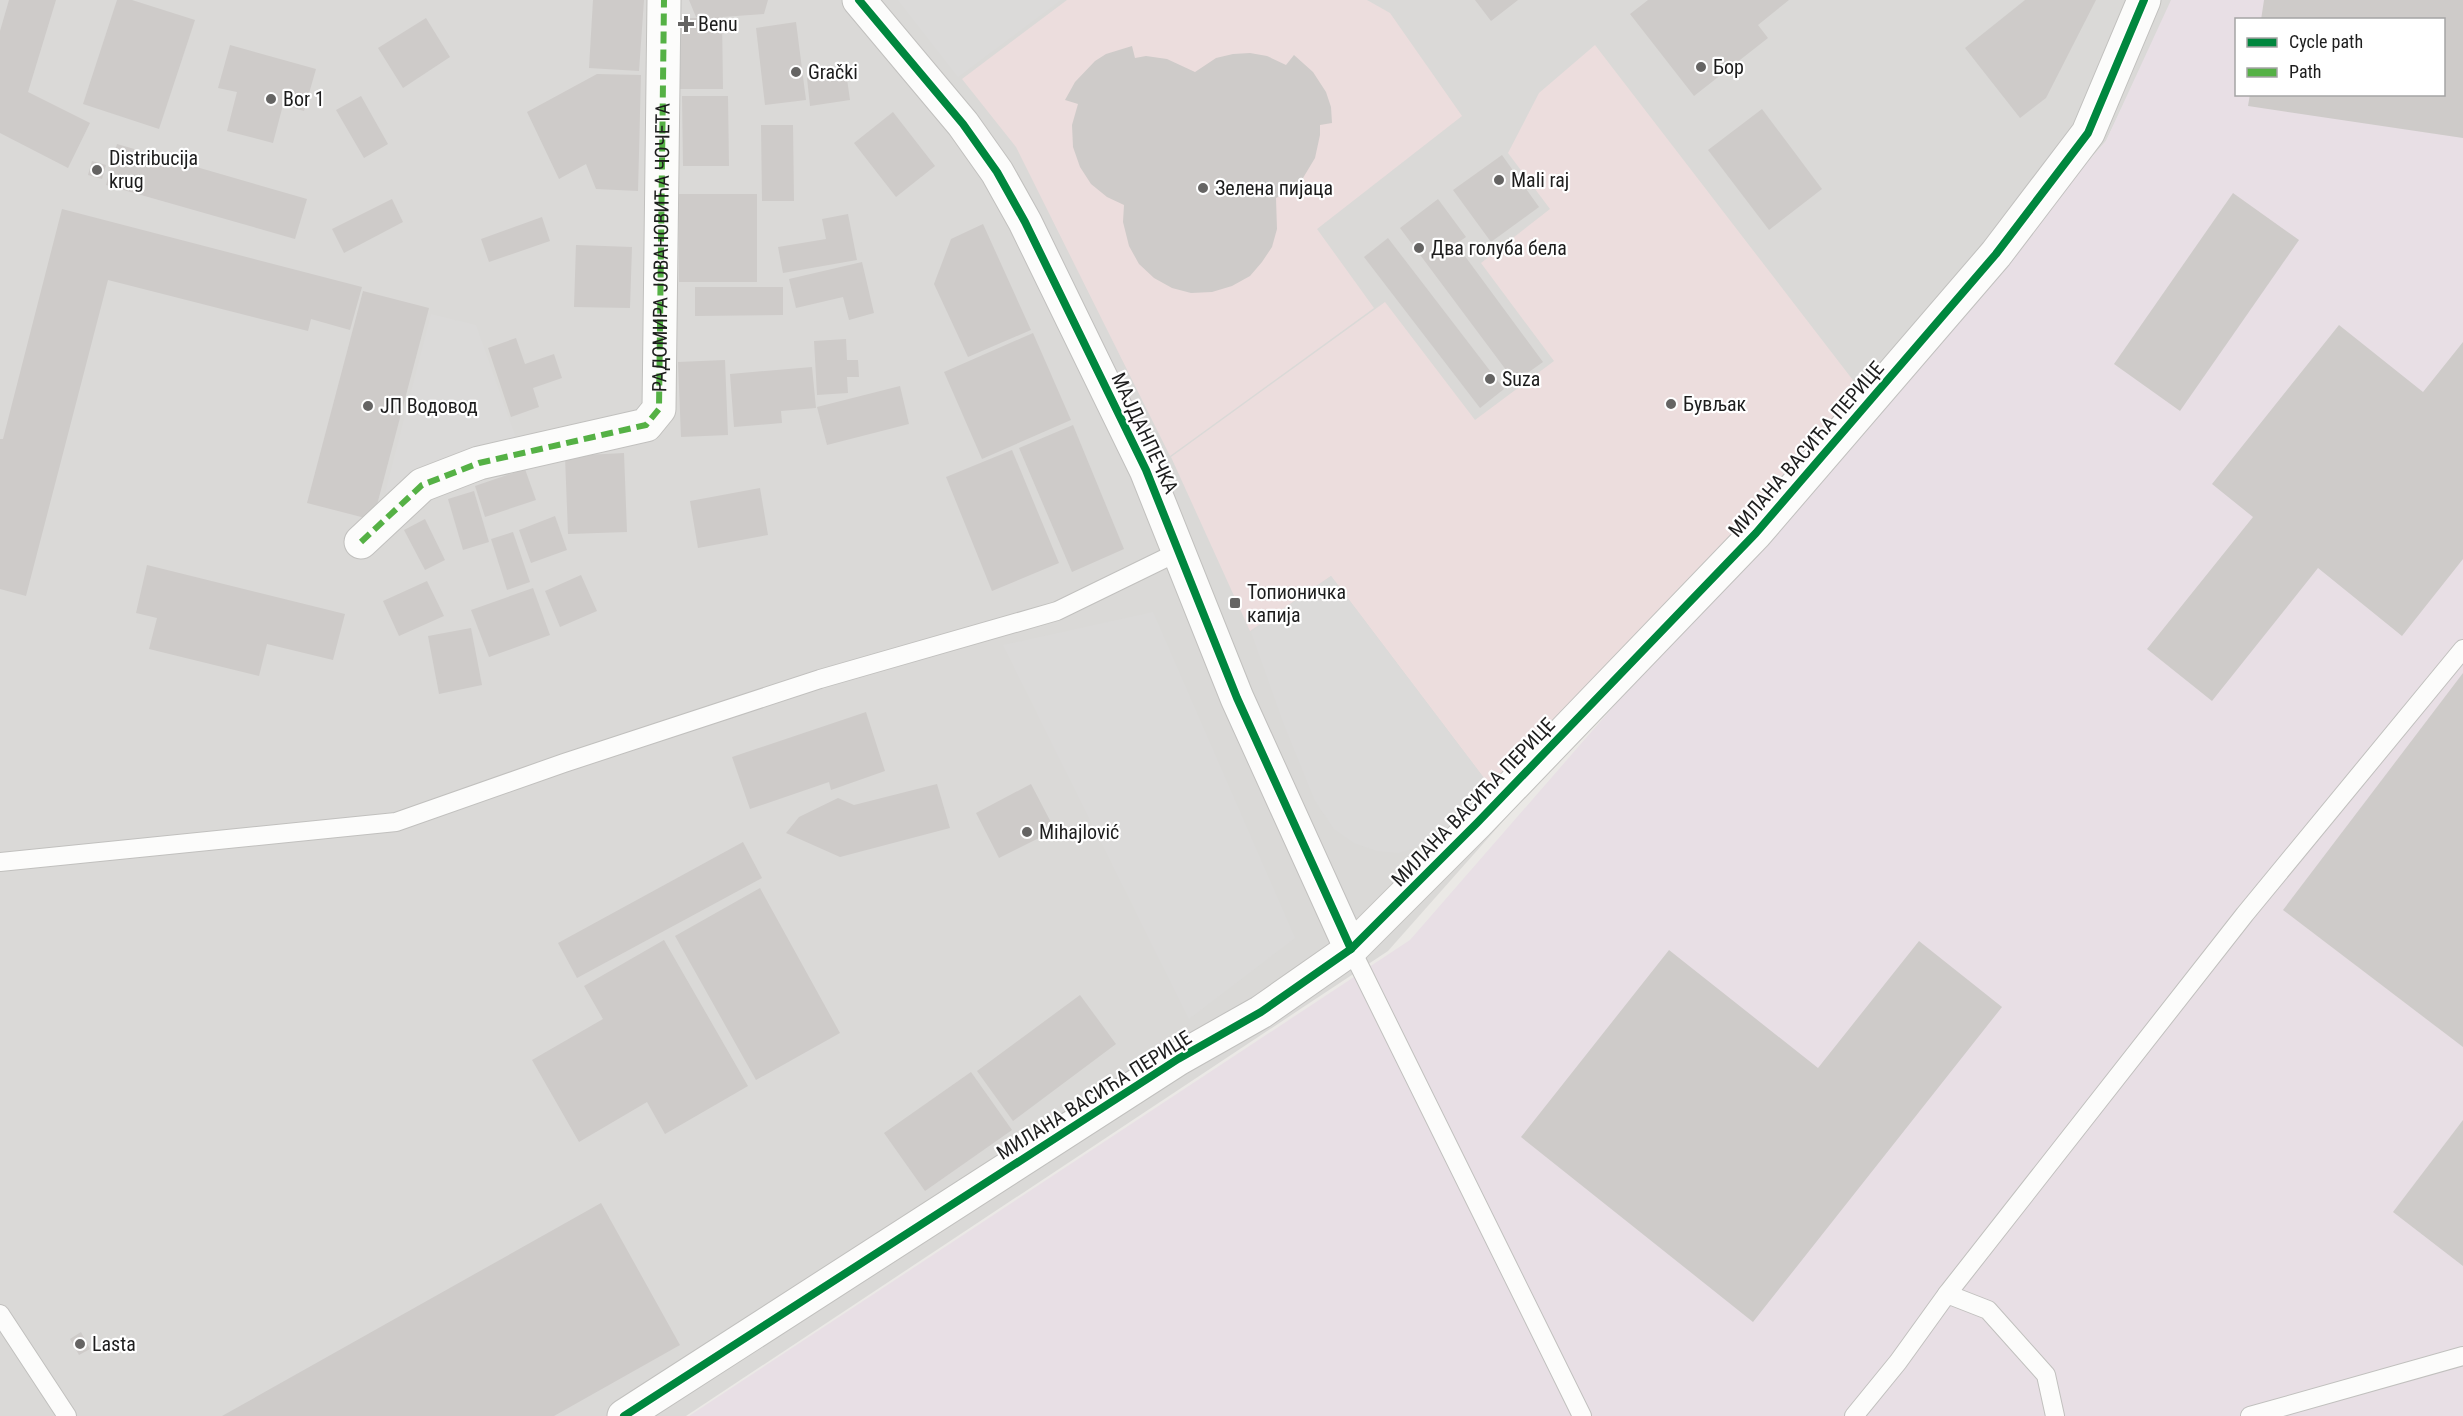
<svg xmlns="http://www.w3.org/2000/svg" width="2463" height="1416" font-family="'Roboto Condensed',sans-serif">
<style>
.residential{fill:#dad9d7}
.commercial{fill:#ecdddd}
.industrial{fill:#e8dfe5;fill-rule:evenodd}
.parking{fill:#dbdad9}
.building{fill:#cecbc9}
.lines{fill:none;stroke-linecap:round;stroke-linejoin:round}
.service-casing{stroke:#c1c0be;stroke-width:20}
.minor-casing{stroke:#c1c0be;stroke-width:35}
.service{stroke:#fcfcfb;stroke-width:18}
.minor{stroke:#fcfcfb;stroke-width:33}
.quiet{stroke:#55b145;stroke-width:6;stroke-dasharray:12 6;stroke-linecap:butt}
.cycleway-casing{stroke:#fff;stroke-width:11}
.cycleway{stroke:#00873e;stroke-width:8}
.poi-dot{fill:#656463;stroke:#fff;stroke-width:2}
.labels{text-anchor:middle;stroke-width:4.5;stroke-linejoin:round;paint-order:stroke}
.poi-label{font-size:20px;fill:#1d1d1d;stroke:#fff;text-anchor:start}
.street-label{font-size:20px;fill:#1d1d1d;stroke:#fff}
</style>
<rect width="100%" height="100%" fill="#ebe9e6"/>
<path class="residential" d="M0,0H2173L2106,141L1388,951L686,1416H0Z"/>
<g class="commercial">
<path d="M1067,0H1367L1390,13L1462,116L1317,229L1374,308L1170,456L1016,147L962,79Z"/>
<path d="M1595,45L1859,388L1750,524L1490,786L1331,576L1250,631L1171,457L1385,302L1475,420L1554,361L1481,263L1550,209L1508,153L1539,93Z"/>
</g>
<path class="industrial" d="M2171,0H2463V1416H689L1410,940L2106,141ZM2236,20H2444V94H2236Z"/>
<g class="parking">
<path d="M898,0H1061L958,77Z"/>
<path d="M431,314L476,325L517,441L423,475L385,493Z"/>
<path d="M1331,576L1490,786L1442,834L1418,847L1399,853L1377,851L1354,843L1334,829L1315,801L1283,722L1251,632Z"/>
<path d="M1153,612L1295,938L1189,1019L1003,645Z"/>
</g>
<g class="building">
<path d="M9,0H56L28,92L90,123L68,168L0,133V31Z"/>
<path d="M117,0H132L195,20L159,129L83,104Z"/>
<path d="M593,0H644L639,71L589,68Z"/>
<path d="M689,0H768L764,14L722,17L723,89H680V18H705L696,17Z"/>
<path d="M1475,0H1518L1491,21Z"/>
<path d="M1648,0H1789L1758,25L1768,38L1694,96L1630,14Z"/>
<path d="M2025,0H2096L2046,98L2020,118L1965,48Z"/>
<path d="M2264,0H2463V138L2248,106L2250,94H2444V20H2261Z"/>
<path d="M426,18L450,57L403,88L378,48Z"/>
<path d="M796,22L806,100L765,105L756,28Z"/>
<path d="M230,45L316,69L304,111L283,105L273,143L227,131L237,92L218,88Z"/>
<path d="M1132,46L1135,58L1146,56L1167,59L1195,72L1216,58L1233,54L1250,53L1267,56L1286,65L1294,55L1313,72L1326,92L1331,107L1332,123L1320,125V135L1315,158L1303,178L1285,193L1276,198L1277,229L1272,247L1262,262L1250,276L1232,286L1212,292L1191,293L1172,288L1154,278L1139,264L1129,246L1123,222L1124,205L1107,197L1091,184L1080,167L1073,147L1072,125L1078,104L1065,100L1075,82L1095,61L1106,54Z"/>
<path d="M846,72L850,100L810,106L807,78Z"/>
<path d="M597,74L641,75L638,191L596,189L586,164L559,179L527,112Z"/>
<path d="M361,96L388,144L364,158L336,110Z"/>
<path d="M682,96H728L729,166H683Z"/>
<path d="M1762,109L1822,189L1769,230L1708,150Z"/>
<path d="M893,112L935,166L896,197L854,143Z"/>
<path d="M761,125H793L794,201H762Z"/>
<path d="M117,144L307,199L295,239L106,185Z"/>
<path d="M1502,155L1539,207L1491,242L1453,190Z"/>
<path d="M92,161L106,165L102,179L88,175Z"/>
<path d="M2233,193L2299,240L2180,411L2114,364Z"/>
<rect x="679" y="194" width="78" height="88"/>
<path d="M392,199L403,222L344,253L332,229Z"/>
<path d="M1438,199L1466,237L1456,244L1543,362L1515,382L1400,228Z"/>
<path d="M62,209L362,287L350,330L311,319L308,331L108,280L26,596L0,589V439H3Z"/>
<path d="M848,214L857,260L783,273L778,247L826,239L822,219Z"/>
<path d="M542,217L550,241L489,262L481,239Z"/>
<path d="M983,224L1031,330L968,357L934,284L951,239Z"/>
<path d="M1388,238L1504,389L1480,408L1364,257Z"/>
<path d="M576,245L632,247L630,308L574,307Z"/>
<path d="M862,262L874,313L849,320L843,297L796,308L789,279Z"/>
<path d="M695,287H783V315L695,316Z"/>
<path d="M363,291L429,308L373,520L307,503Z"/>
<path d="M2339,325L2423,392L2463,342V559L2402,636L2318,568L2212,701L2147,649L2253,517L2212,484Z"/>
<path d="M1033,333L1071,420L982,459L944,372Z"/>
<path d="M516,338L525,364L554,354L562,378L533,388L539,407L511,417L488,348Z"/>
<path d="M846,339L847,360H858L859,377H847L848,393L817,395L814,341Z"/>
<path d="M725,360L728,435L681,437L678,362Z"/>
<path d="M812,367L816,408L781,411L782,423L734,427L730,374Z"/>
<path d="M900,386L909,424L827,445L817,407Z"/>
<path d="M1073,425L1124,549L1072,572L1019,448Z"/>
<path d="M1012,450L1059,563L992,591L946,477Z"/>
<path d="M624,453L627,532L568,534L565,456Z"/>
<path d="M525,469L536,500L485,517L475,486Z"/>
<path d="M760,488L768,535L698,548L690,501Z"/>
<path d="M474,491L489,542L463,550L448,499Z"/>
<path d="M555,516L567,550L531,563L519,530Z"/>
<path d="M425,519L445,560L425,570L404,530Z"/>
<path d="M513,532L530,582L507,590L491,539Z"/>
<path d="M147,565L345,614L333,660L267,644L259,676L149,649L157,618L136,613Z"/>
<path d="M581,575L597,611L560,627L545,591Z"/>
<path d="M427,581L444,616L399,636L383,601Z"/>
<path d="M533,588L550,635L489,657L471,610Z"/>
<path d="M471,628L482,685L439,694L428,636Z"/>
<path d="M2463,673V1047L2283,910Z"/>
<path d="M866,712L885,771L831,790L829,782L750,809L732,757Z"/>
<path d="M937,784L950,828L840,857L786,833L799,817L838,798L854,805Z"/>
<path d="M1031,784L1055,830L999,858L976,813Z"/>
<path d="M743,842L762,878L577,978L558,943Z"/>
<path d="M760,888L840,1033L756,1080L675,936Z"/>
<path d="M664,940L748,1086L665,1134L647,1102L579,1142L532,1060L603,1019L584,986Z"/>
<path d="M1919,941L2002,1007L1753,1322L1521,1137L1669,950L1818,1068Z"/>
<path d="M1080,995L1116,1044L1013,1121L977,1071Z"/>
<path d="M971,1072L1012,1130L925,1191L884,1133Z"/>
<path d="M2463,1120V1266L2393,1212Z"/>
<path d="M601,1203L680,1345L554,1416H222Z"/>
<path d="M81,1332L90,1349L79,1355L70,1339Z"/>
</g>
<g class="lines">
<defs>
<g id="service">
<path d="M0,862L396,822L564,763L820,679L1057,611L1178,552"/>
<path d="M1351,949L1582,1416"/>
<path d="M1947,1294L2245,914L2463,649"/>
<path d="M0,1314L67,1416"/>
<path d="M1854,1416L1898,1362L1947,1294L1988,1310L2046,1375L2055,1416"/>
<path d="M2250,1416L2463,1356"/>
</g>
<g id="minor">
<path d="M859,0L963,124L997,172L1025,222L1146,470L1237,698L1351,949"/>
<path id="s1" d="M361,542L422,485L479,463L646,425L659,409L664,0"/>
<path d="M624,1416L1178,1059L1261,1012L1351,949L1477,823L1756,533L1996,254L2088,133L2144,0"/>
</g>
</defs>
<use href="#service" class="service-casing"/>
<use href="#minor" class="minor-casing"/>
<use href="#service" class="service"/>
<use href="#minor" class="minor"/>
<path class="quiet" d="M361,542L422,485L479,463L646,425L659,409L664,0"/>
<defs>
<g id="cycleway">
<path d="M859,0L963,124L997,172L1025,222L1146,470L1237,698L1351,949"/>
<path d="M624,1416L1178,1059L1261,1012L1351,949L1477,823L1756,533L1996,254L2088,133L2144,0"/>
</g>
</defs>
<use href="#cycleway" class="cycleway-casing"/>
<use href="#cycleway" class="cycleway"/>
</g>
<g class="poi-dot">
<path d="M683 15h6v6h6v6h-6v6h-6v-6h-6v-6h6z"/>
<circle cx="1701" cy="67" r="6"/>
<circle cx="796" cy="72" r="6"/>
<circle cx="271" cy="99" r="6"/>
<circle cx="97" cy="170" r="6"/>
<circle cx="1499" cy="180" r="6"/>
<circle cx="1203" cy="188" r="6"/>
<circle cx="1419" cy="248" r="6"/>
<circle cx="1490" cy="379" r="6"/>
<circle cx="1671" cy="404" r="6"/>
<circle cx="368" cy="406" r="6"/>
<rect x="1229" y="597" width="12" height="12" rx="3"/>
<circle cx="1027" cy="832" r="6"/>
<circle cx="80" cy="1344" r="6"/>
</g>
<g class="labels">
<g class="poi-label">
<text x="698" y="31">Benu</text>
<text x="1713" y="74">Бор</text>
<text x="808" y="79">Grački</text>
<text x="283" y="106">Bor 1</text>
<text x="109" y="165">Distribucija<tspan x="109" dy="23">krug</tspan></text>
<text x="1511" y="187">Mali raj</text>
<text x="1215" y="195">Зелена пијаца</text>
<text x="1431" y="255">Два голуба бела</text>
<text x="1502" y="386">Suza</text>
<text x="1683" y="411">Бувљак</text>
<text x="380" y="413">ЈП Водовод</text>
<text x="1247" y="599">Топионичка<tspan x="1247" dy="23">капија</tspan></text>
<text x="1039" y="839">Mihajlović</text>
<text x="92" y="1351">Lasta</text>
</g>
<g class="street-label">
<text dy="7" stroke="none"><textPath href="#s1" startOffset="498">РАДОМИРА ЈОВАНОВИЋА ЧОЧЕТА</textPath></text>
<text transform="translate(1145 433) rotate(65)" y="7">МАЈДАНПЕЧКА</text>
<text transform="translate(1806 449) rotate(-49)" y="7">МИЛАНА ВАСИЋА ПЕРИЦЕ</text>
<text transform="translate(1473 802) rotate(-46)" y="7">МИЛАНА ВАСИЋА ПЕРИЦЕ</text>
<text transform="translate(1094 1095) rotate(-32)" y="7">МИЛАНА ВАСИЋА ПЕРИЦЕ</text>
</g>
</g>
<rect x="2235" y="18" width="210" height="78" fill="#ffffff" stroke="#a5a5a5" stroke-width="1.5"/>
<rect x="2247" y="38" width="30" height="9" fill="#00873e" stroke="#a5a5a5" stroke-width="1.5"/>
<text x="2289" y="48" font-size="18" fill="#1d1d1d">Cycle path</text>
<rect x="2247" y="68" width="30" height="9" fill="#55b145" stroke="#a5a5a5" stroke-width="1.5"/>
<text x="2289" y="78" font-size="18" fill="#1d1d1d">Path</text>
</svg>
